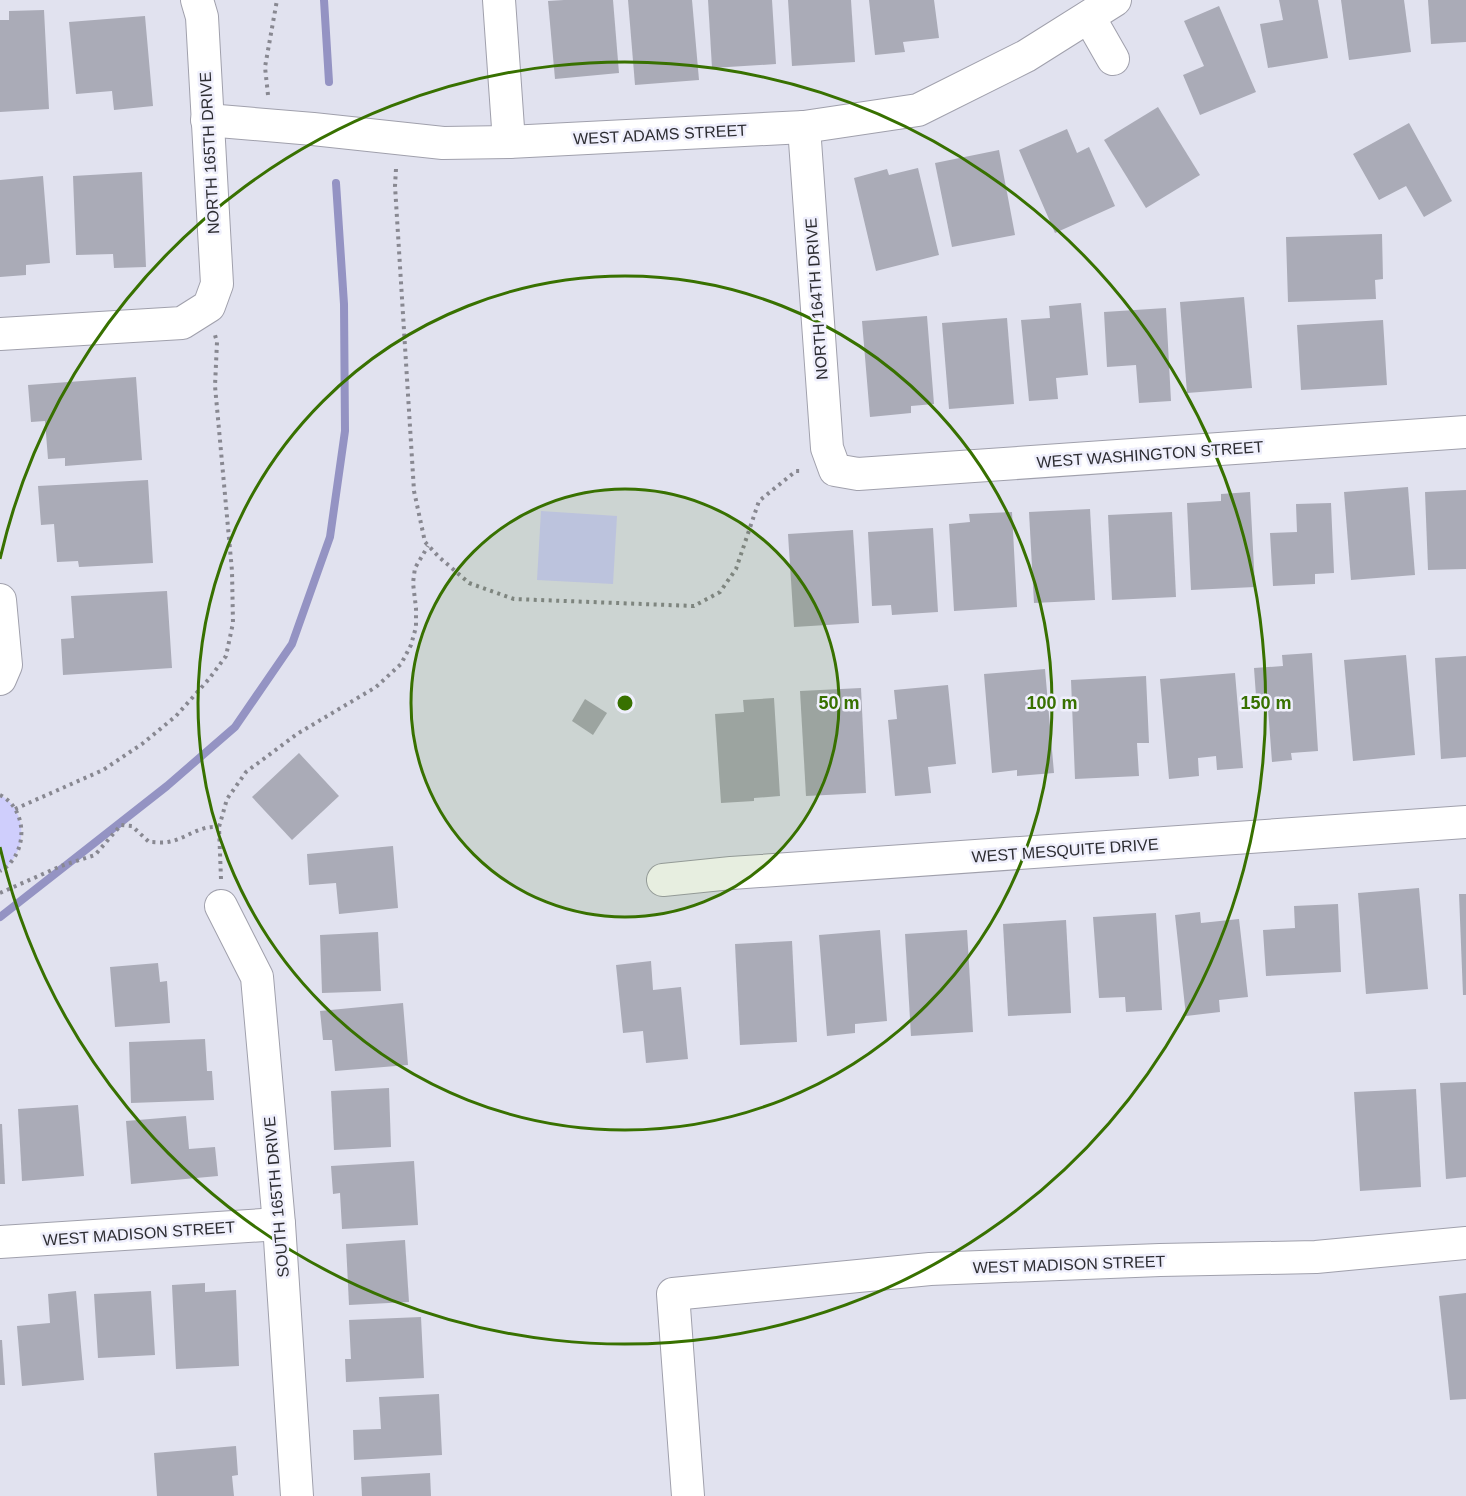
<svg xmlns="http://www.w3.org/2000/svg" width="1466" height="1496" font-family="Helvetica,sans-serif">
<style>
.green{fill:#cfcefc}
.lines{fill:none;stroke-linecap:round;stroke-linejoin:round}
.stream{stroke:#9493c3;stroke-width:8}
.building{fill:#aaabb7}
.minor-casing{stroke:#a0a0ac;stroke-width:34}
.path{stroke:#888891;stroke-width:4;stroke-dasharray:3 4.5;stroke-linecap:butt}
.minor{stroke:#fff;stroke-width:32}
.ring{fill:none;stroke:#387100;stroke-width:3}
.labels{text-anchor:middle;stroke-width:5;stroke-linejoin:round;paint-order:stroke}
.street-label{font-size:16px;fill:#2d2d32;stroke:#efeffc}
.centre{fill:#387100;stroke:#efeffc;stroke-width:3}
.ring-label{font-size:18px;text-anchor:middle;font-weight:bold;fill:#387100;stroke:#efeffc;stroke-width:5;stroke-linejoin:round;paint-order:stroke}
</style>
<rect width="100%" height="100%" fill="#e1e2ef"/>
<g class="green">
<path d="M541,511L617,516L613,584L537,580Z"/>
<path d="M0,795C24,807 28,842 11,862C8,866 4,869 0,871Z"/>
</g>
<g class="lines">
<g class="stream">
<path d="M324,0L329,82"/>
<path d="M0,917L167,786L235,727L292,644L330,537L345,431L344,304L336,183"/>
</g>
</g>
<g class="building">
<path d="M564,0H613L619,73L555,79L548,1Z"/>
<path d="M628,0H692L699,80L635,85Z"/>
<path d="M708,0H772L776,64L712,68Z"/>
<path d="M788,0H851L855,62L792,66Z"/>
<path d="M869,0H934L939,38L903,42L905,52L875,55Z"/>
<path d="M1279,0H1318L1328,58L1268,68L1260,24L1283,20Z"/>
<path d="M1341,0H1404L1411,52L1349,60Z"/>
<path d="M1428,0H1466V42L1431,44Z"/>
<path d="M1219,6L1256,92L1200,115L1183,75L1204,66L1184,21Z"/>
<path d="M44,10L49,109L0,112V20H9V11Z"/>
<path d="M145,16L153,106L114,110L112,91L76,94L69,22Z"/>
<path d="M1158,107L1200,175L1146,208L1104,140Z"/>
<path d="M1409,123L1452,201L1424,217L1406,186L1379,200L1353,154Z"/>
<path d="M1067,129L1077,153L1089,147L1115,206L1055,233L1019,150Z"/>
<path d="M999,150L1015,235L952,247L935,163Z"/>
<path d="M918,168L939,255L876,271L854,178L887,169L889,175Z"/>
<path d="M142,172L146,267L114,268L113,254L76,255L73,176Z"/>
<path d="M43,176L50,263L26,265V275L0,277V180Z"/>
<path d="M1382,234L1383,279L1375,280L1376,299L1288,302L1286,237Z"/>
<path d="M1244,297L1252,388L1187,393L1180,302Z"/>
<path d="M1081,303L1088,375L1056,378L1058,399L1029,401L1021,320L1050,318L1049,306Z"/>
<path d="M1166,308L1171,401L1139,403L1136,365L1107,367L1104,312Z"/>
<path d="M927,316L934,404L911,406V413L870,417L862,321Z"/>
<path d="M1007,318L1014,404L949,409L942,323Z"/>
<path d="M1383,320L1387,385L1301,390L1297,325Z"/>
<path d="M136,377L142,460L65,466V458L48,459L45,421L31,422L28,385Z"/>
<path d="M148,480L153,563L79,567L78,561L57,562L54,524L41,525L38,486Z"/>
<path d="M1408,487L1415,575L1351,580L1344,492Z"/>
<path d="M1466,490V569L1428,570L1425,492Z"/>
<path d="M1250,492L1255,587L1191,590L1187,503L1221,501V494Z"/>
<path d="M1331,503L1334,573L1315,574V584L1273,586L1270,533L1297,532L1296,504Z"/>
<path d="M1090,509L1095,600L1034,603L1029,512Z"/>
<path d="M1012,512L1017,607L954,611L949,524L970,522L969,514Z"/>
<path d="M1172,512L1176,597L1112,600L1108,515Z"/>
<path d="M933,528L938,612L892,615L891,605L872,606L868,532Z"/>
<path d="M853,530L859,623L794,627L788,534Z"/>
<path d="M167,591L172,668L63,675L61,639L74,638L71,596Z"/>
<path d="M1312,653L1318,751L1291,753L1292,760L1272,762L1267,695L1256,696L1254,668L1283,666L1282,655Z"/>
<path d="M1406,655L1415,755L1353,761L1344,660Z"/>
<path d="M1466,656V757L1441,759L1435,658Z"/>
<path d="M1045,669L1054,773L1017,776V770L992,773L984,674Z"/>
<path d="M1235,673L1243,768L1217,770L1216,756L1198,758L1199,776L1169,779L1160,679Z"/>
<path d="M1146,676L1149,743H1137L1139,776L1075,779L1071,680Z"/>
<path d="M948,685L956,764L928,767L931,793L895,796L888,720L897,719L894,690Z"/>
<path d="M861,688L866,793L806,796L800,691Z"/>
<path d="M774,698L780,796L754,798V801L721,803L715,714L744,712L743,700Z"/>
<path d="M585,699L607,713L593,735L572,721Z"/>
<path d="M299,753L339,796L292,840L252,797Z"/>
<path d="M393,846L398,908L339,914L336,883L309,885L307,854Z"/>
<path d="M1419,888L1428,989L1366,994L1358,893Z"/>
<path d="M1459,894H1466V995H1463Z"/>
<path d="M1338,904L1341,972L1266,976L1263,930L1295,928L1294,906Z"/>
<path d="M1200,912L1201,923L1239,919L1248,997L1219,1000L1220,1012L1186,1016L1175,915Z"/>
<path d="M1156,913L1162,1010L1126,1012L1125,997L1099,998L1093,917Z"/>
<path d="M1066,920L1071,1013L1008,1016L1003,924Z"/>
<path d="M880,930L887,1021L855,1024V1033L827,1036L819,935Z"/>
<path d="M967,930L973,1032L911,1036L905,934Z"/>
<path d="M378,932L381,991L322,993L320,935Z"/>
<path d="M792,941L797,1042L740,1045L735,944Z"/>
<path d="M651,961L653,990L681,987L688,1059L646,1063L643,1031L623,1033L616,965Z"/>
<path d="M158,963L160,982L167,981L170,1023L115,1027L110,967Z"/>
<path d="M403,1003L408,1065L335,1071L332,1040H323L320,1011Z"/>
<path d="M205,1039L207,1071H212L214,1100L131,1103L129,1042Z"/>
<path d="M1466,1082V1177L1446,1179L1440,1083Z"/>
<path d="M389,1088L391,1147L334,1150L331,1091Z"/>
<path d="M1416,1089L1421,1187L1360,1191L1354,1092Z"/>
<path d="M78,1105L84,1176L22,1181L18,1109Z"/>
<path d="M186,1116L189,1149L215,1147L218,1176L131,1184L126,1121Z"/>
<path d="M0,1124H2L5,1184H0Z"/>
<path d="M414,1161L418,1225L342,1229L340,1193L333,1194L331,1166Z"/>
<path d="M405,1240L409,1302L349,1305L346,1244Z"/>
<path d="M205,1283V1292L236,1290L239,1366L176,1369L172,1285Z"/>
<path d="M76,1291L84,1380L22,1386L17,1326L50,1323L48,1294Z"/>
<path d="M151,1291L155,1355L98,1358L94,1294Z"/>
<path d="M1466,1293V1399L1450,1400L1439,1296Z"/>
<path d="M421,1317L424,1378L346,1382L345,1359H351L349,1320Z"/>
<path d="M0,1340H2L5,1385H0Z"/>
<path d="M439,1394L442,1455L354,1460L353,1430L381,1429L379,1397Z"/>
<path d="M236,1446L238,1475L232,1476L234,1496H157L154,1453Z"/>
<path d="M430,1473L431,1496H362L361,1477Z"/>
</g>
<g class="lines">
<defs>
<g id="minor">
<path d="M499,0L509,142"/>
<path d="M1089,17L1113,59"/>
<path d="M207,120L313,129L443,143L509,142L804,127L918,110L1026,56L1115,0"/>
<path d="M804,127L827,448L835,470L858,474L1466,432"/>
<path d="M0,334L182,323L209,306L217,284L202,17L197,0"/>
<path d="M0,600L6,665L0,679"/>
<path d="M663,880L731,873L1466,822"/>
<path d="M221,906L257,977L279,1224L297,1496"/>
<path d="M0,1242L279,1224"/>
<path d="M688,1496L673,1294L930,1269L1160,1260L1316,1257L1466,1243"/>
</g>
</defs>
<use href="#minor" class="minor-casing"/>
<g class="path">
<path d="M268,95L265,67L277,0"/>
<path d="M396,169L395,186L414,491L425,542L439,557L469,583L514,599L694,606L720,592L736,569L759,501L796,471H803"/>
<path d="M0,795C24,807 28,842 11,862C8,866 4,869 0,871"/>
<path d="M15,809L103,770L142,744L176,716L209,679L226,656L233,623L232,571L215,386L217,342L215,335"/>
<path d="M221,879L219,827L227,799L246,772L297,734L376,687L401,664L411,645L416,627V608L413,583L415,568L428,546"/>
<path d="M0,893L61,866L95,855L121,825L132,826L149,842C155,842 162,843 168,842C186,839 199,825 219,827"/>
</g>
<use href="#minor" class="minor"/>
</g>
<circle cx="625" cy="703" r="214" fill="#387100" fill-opacity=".12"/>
<g class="ring">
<circle cx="625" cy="703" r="214"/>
<circle cx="625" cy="703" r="427"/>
<path d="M0 559A641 641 0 1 1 0 847"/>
</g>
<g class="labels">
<g class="street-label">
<text transform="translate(660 134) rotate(-3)" y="6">WEST ADAMS STREET</text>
<text transform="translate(209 153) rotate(-93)" y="6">NORTH 165TH DRIVE</text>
<text transform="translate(816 299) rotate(-94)" y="6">NORTH 164TH DRIVE</text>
<text transform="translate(1150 454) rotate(-4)" y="6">WEST WASHINGTON STREET</text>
<text transform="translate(1065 850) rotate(-4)" y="6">WEST MESQUITE DRIVE</text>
<text transform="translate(276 1197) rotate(-95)" y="6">SOUTH 165TH DRIVE</text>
<text transform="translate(139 1233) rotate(-4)" y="6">WEST MADISON STREET</text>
<text transform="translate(1069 1264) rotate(-2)" y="6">WEST MADISON STREET</text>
</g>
</g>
<circle cx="625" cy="703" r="9" class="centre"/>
<g class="ring-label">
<text x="839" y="709">50 m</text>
<text x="1052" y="709">100 m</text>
<text x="1266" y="709">150 m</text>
</g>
</svg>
